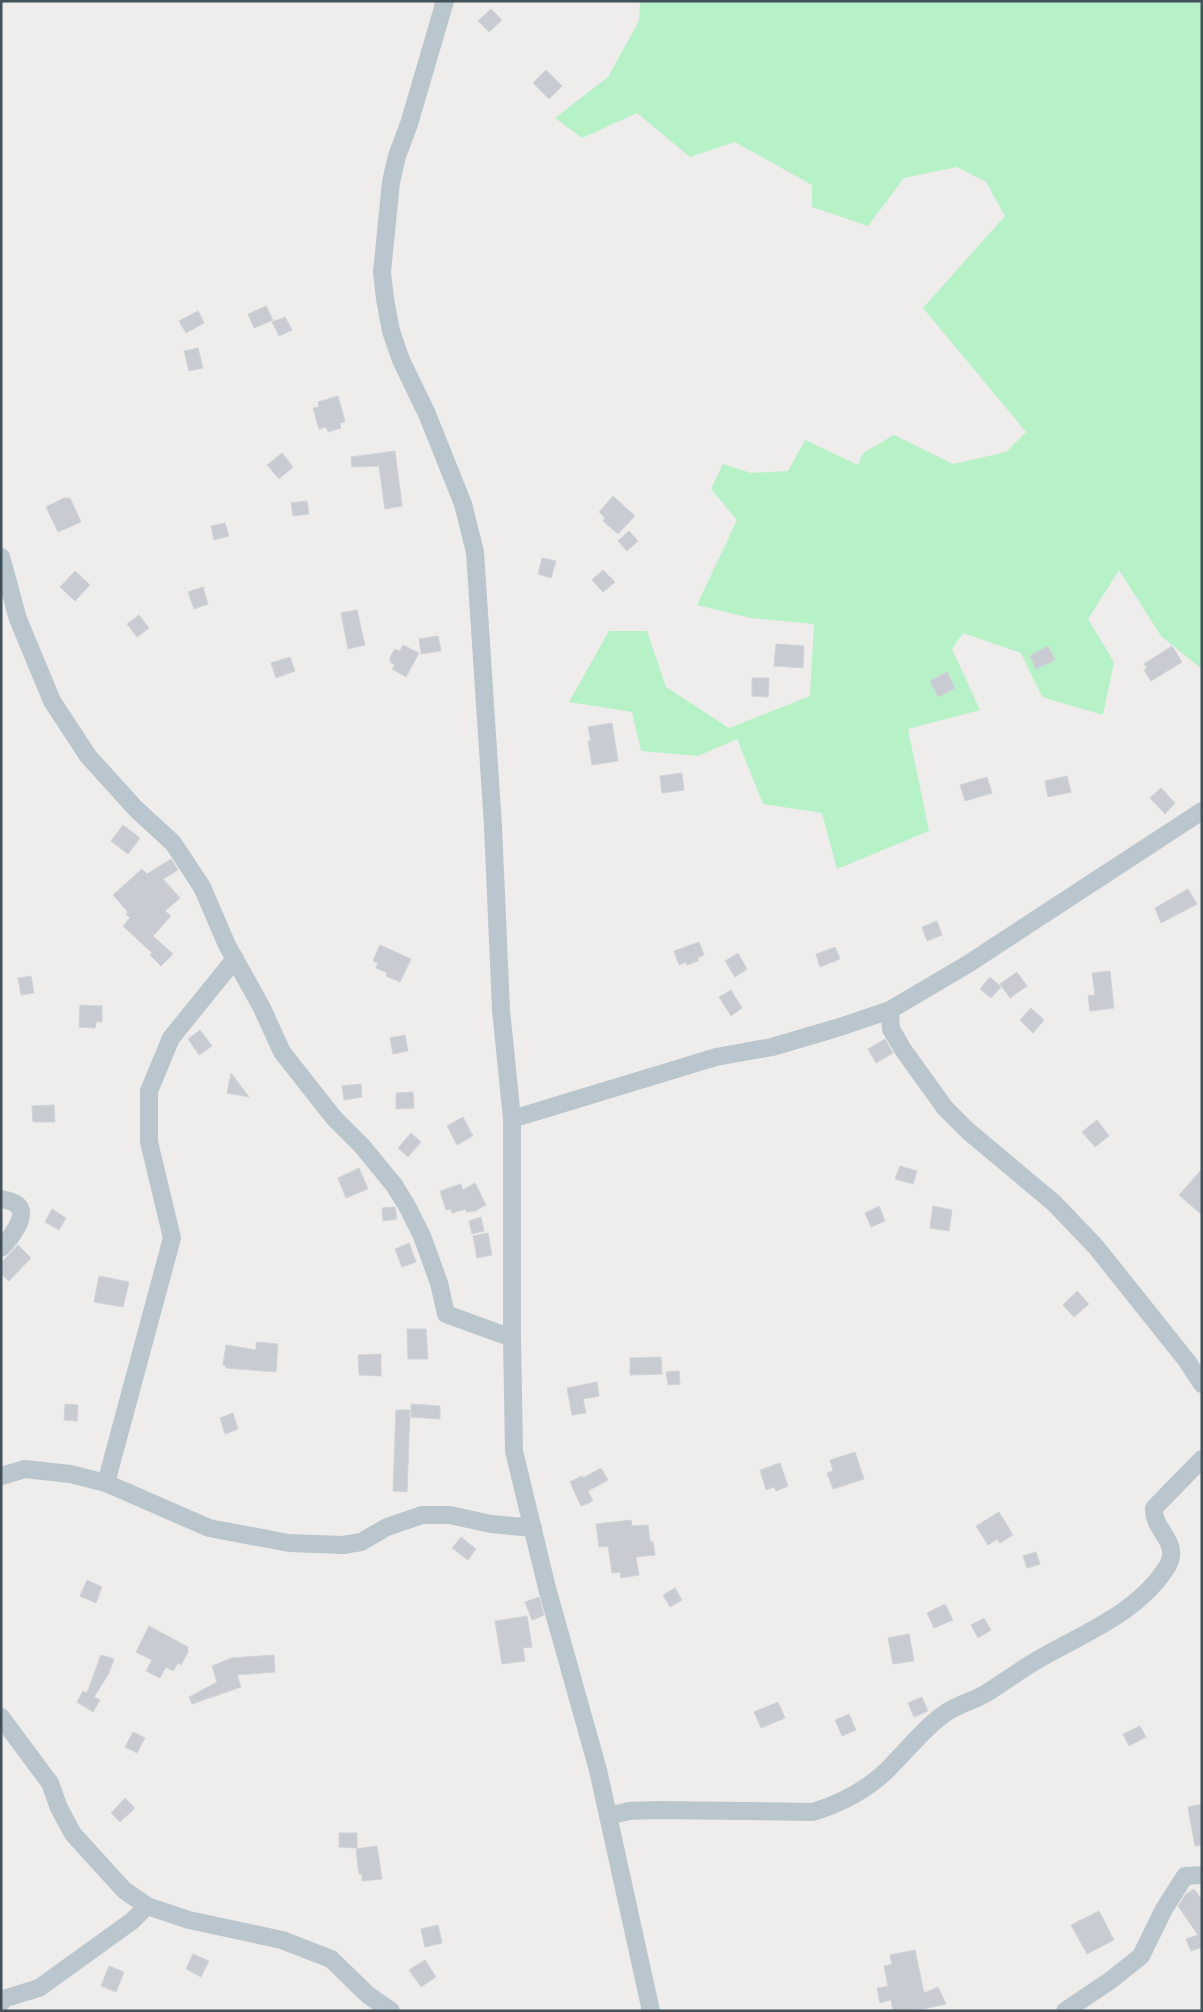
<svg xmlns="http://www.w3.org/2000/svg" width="1203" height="2012" font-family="'Golos Text',sans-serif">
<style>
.green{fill:#b6f1c7}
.building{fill:#c8ccd2;stroke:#d0d3d8}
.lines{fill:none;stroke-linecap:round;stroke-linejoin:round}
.minor{stroke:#b9c6cd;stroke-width:18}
</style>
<rect width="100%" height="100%" fill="#efecec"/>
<path class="green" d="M640,1H1202V669L1161,636L1119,570L1088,619L1114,662L1103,715L1042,697L1021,653L963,633L952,649L980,710L908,729L929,831L837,869L822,813L763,804L737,739L698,756L641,751L632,712L569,702L609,631H647L666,687L729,728L810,696L814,624L751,618L697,605L737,520L711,489L723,464L751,473L788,471L805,440L858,465L863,453L894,435L953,464L1006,452L1026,432L923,308L1005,216L986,182L957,167L904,178L868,226L812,207V185L735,142L690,157L637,113L582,138L555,118L608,77L639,21Z"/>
<g class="building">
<path d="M491,9L502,20L489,32L478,21Z"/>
<path d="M546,70L562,86L549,99L533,83Z"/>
<path d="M266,306L273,320L254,328L248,314Z"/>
<path d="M198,311L204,323L186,333L179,321Z"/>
<path d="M285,317L292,330L279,336L272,322Z"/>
<path d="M198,348L203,368L189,371L184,351Z"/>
<path d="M338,396L345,422L340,423L341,428L328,432L326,427L319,429L313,408L319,407L318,402Z"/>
<path d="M395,451L402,506L385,509L379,466L352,467L351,457Z"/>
<path d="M282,453L293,467L279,479L267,465Z"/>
<path d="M613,496L635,516L618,534L603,521L605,518L599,512Z"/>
<path d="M64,498H70L81,522L58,532L46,507Z"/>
<path d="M307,501L309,514L293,516L291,503Z"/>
<path d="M225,523L229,536L214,540L211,526Z"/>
<path d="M629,531L638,541L627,551L618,541Z"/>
<path d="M542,558L556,561L551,578L538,574Z"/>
<path d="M603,570L615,582L603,592L592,580Z"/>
<path d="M75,571L90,585L75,601L60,587Z"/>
<path d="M203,587L208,604L194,609L188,592Z"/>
<path d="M357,610L365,645L348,649L341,613Z"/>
<path d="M139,615L149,628L137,637L127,624Z"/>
<path d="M438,636L441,651L421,654L419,639Z"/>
<path d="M776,644L804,646L803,668L774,666Z"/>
<path d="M403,645L419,653L406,677L392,669L395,665L390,662V657L395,649L400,651Z"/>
<path d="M1048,646L1055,660L1036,669L1030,656Z"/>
<path d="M1172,646L1182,662L1151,681L1144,670L1147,668L1144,664Z"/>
<path d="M290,657L295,671L276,678L271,663Z"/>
<path d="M947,672L955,688L938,697L930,681Z"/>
<path d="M752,678H769L768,697L752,696Z"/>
<path d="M612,723L618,761L592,765L588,741H591L588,727Z"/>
<path d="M682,773L684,790L662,793L660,776Z"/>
<path d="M1067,776L1071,792L1048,797L1045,781Z"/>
<path d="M987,777L992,793L965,801L960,785Z"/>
<path d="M1161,788L1175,803L1165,814L1150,798Z"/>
<path d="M123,825L140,838L128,854L111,841Z"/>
<path d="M171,859L178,870L163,879L180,898L165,911L171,916L153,936L173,954L161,966L150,955L152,953L123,926L130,918L126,914L128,912L113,895L142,869L147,874Z"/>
<path d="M1188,889L1197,904L1161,923L1155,908Z"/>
<path d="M937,921L942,935L927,941L922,927Z"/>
<path d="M699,942L704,955L698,958V961L687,965L686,962L679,965L674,951Z"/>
<path d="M380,945L411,959L400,982L386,976L387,973L376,968L378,963L373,961Z"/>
<path d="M835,947L840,959L820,967L816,954Z"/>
<path d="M738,953L747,969L735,977L725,961Z"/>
<path d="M1110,971L1114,1008L1090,1011L1088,996L1095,995L1092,973Z"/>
<path d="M1017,972L1027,986L1010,998L1000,984Z"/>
<path d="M31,976L34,993L21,995L18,978Z"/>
<path d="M990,977L1001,987L991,998L980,989Z"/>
<path d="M731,990L742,1008L731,1016L719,997Z"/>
<path d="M80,1005L102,1006V1022H96L95,1028L79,1027Z"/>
<path d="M1031,1008L1044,1020L1033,1033L1020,1020Z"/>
<path d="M200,1030L212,1046L199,1055L188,1039Z"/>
<path d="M405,1035L408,1051L393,1054L390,1038Z"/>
<path d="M885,1039L893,1053L876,1063L868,1049Z"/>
<path d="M231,1073L249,1097L227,1093Z"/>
<path d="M361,1084L362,1097L344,1100L342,1086Z"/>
<path d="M413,1092L414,1108L396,1109V1093Z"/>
<path d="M54,1105L55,1122H33L32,1106Z"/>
<path d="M463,1117L473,1136L457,1145L447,1126Z"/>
<path d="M1097,1120L1109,1136L1095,1147L1082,1132Z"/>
<path d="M411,1133L421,1142L408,1157L398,1148Z"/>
<path d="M900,1166L917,1171L913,1184L895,1179Z"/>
<path d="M359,1168L368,1189L346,1198L338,1178Z"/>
<path d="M1202,1169V1215L1179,1195Z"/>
<path d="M475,1183L486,1205L475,1211L466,1212V1209L452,1213L451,1209L446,1210L440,1191L461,1184L463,1190Z"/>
<path d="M879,1206L885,1221L871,1227L865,1213Z"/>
<path d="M933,1206L952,1210L949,1231L930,1228Z"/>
<path d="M395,1207L397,1219L383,1221L382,1208Z"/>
<path d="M52,1209L66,1218L59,1230L45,1222Z"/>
<path d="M481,1217L484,1231L472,1234L469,1221Z"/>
<path d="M488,1233L492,1255L477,1258L473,1236Z"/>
<path d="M409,1243L416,1262L402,1267L395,1249Z"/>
<path d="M18,1245L31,1258L9,1281L1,1274V1263Z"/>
<path d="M99,1276L129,1282L123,1307L94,1302Z"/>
<path d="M1077,1291L1089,1304L1074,1317L1063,1305Z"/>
<path d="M407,1329H426L428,1359H408Z"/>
<path d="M256,1342L278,1344L276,1372L226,1368V1366L223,1365L226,1345L256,1350Z"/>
<path d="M381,1354V1376L359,1375L358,1355Z"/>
<path d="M661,1357L662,1374L630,1375V1358Z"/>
<path d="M679,1371L680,1384L668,1385L666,1372Z"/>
<path d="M597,1382L599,1396L583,1399L586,1413L572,1415L567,1388Z"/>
<path d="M65,1404L78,1405L77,1421L64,1420Z"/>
<path d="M411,1404L440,1406V1419L411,1417Z"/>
<path d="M396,1410H410L407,1492L393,1491Z"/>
<path d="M233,1413L238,1429L225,1434L220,1418Z"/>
<path d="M855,1452L864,1479L833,1489L827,1473L833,1471L830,1460Z"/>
<path d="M780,1463L788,1486L776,1491L774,1487L766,1490L760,1470Z"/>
<path d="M601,1468L608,1480L588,1491L593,1501L581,1506L570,1482L582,1476L583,1478Z"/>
<path d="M999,1512L1013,1535L1000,1543L997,1539L988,1545L976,1526Z"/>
<path d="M631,1520L632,1526L648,1525L650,1542H653L655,1555L636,1557L639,1575L621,1578L620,1572L612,1573L608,1546L599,1547L596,1524Z"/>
<path d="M461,1537L476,1549L468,1560L452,1548Z"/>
<path d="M1036,1552L1040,1564L1027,1568L1023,1556Z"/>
<path d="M87,1580L102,1587L96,1603L80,1596Z"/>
<path d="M675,1588L682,1600L670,1607L663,1595Z"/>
<path d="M539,1597L544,1615L532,1620L525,1602Z"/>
<path d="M945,1604L953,1620L934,1628L927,1613Z"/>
<path d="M527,1616L532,1647L523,1648L525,1661L502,1664L495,1621Z"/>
<path d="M984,1618L991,1630L978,1638L971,1625Z"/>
<path d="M149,1626L188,1647V1652L181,1665L178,1663L173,1671L166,1667L160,1678L146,1671L152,1660L136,1652Z"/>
<path d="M909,1634L914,1661L893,1664L888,1638Z"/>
<path d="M101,1655L114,1659L109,1673L94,1697L100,1700L93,1712L77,1702L83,1691L87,1693Z"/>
<path d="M274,1655L275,1672L237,1675L241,1687L192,1704L189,1697L217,1682L212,1666L232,1658Z"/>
<path d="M922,1697L928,1711L914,1717L908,1703Z"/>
<path d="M778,1702L785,1718L761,1728L754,1712Z"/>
<path d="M849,1714L856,1730L842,1736L835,1720Z"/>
<path d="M1140,1726L1146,1737L1129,1746L1123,1734Z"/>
<path d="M133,1732L145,1738L137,1753L125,1747Z"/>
<path d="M125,1798L135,1808L120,1822L111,1813Z"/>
<path d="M1202,1804V1845L1195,1846L1188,1807Z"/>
<path d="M339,1833H357V1848L339,1847Z"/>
<path d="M377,1846L382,1879L362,1881V1874H359L356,1849Z"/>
<path d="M1194,1889L1202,1900V1947L1191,1951L1186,1939L1198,1935L1178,1906L1186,1894Z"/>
<path d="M1099,1911L1114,1940L1087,1954L1071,1925Z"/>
<path d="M438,1925L442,1943L425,1947L421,1929Z"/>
<path d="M915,1950L924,1993L938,1987L946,2004L914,2011H893L891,2000L880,2003L877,1988L888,1986L884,1966L892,1964L890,1955Z"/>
<path d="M193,1954L209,1961L201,1977L186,1969Z"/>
<path d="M425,1960L436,1977L421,1987L409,1970Z"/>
<path d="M109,1966L124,1972L116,1992L101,1986Z"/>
</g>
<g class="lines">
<g class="minor">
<path d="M445,1L409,124L397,156L391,182L382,272L385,299L391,331L401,360L427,414L463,504L475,552L493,826L501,1010L512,1119V1338L514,1451L547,1588L598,1770L651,2011"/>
<path d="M1,557L18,619L52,701L88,756L136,809L173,843L202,887L227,945L262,1008L282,1052L334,1118L362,1146L394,1185L407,1206L422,1236L439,1283L446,1314L512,1338"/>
<path d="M890,1010L891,1029L904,1051L945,1108L968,1131L1054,1203L1096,1247L1187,1361L1202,1384"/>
<path d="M512,1119L680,1068L716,1057L772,1047L840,1027L890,1010L968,964L1202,811"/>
<path d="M1,1199C6,1200 12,1201 16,1204C31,1213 9,1240 1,1248"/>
<path d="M1,1476L25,1469L70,1474L106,1483L209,1528L289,1543L343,1545L361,1542L387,1527L422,1515H450L491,1524L533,1528"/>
<path d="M106,1483L172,1238L149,1142V1091L171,1038L235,959"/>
<path d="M1,1717L50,1783L59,1808L73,1834L124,1890L147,1906L189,1920L282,1940L331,1959L368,1995L391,2011"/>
<path d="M608,1816L629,1811L657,1810L813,1812C842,1803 872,1787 893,1764C911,1746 926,1726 947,1712C959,1704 973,1701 985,1694C1003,1683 1020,1670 1039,1659C1084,1633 1138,1613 1167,1567C1182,1542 1152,1530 1154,1508L1202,1459"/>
<path d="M1,2003L3,1999L39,1988L132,1921L147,1906"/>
<path d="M1065,2011L1111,1980L1141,1956L1164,1909L1185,1876L1202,1875"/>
</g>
</g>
<rect width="1203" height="2012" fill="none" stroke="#43525a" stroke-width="5"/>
</svg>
